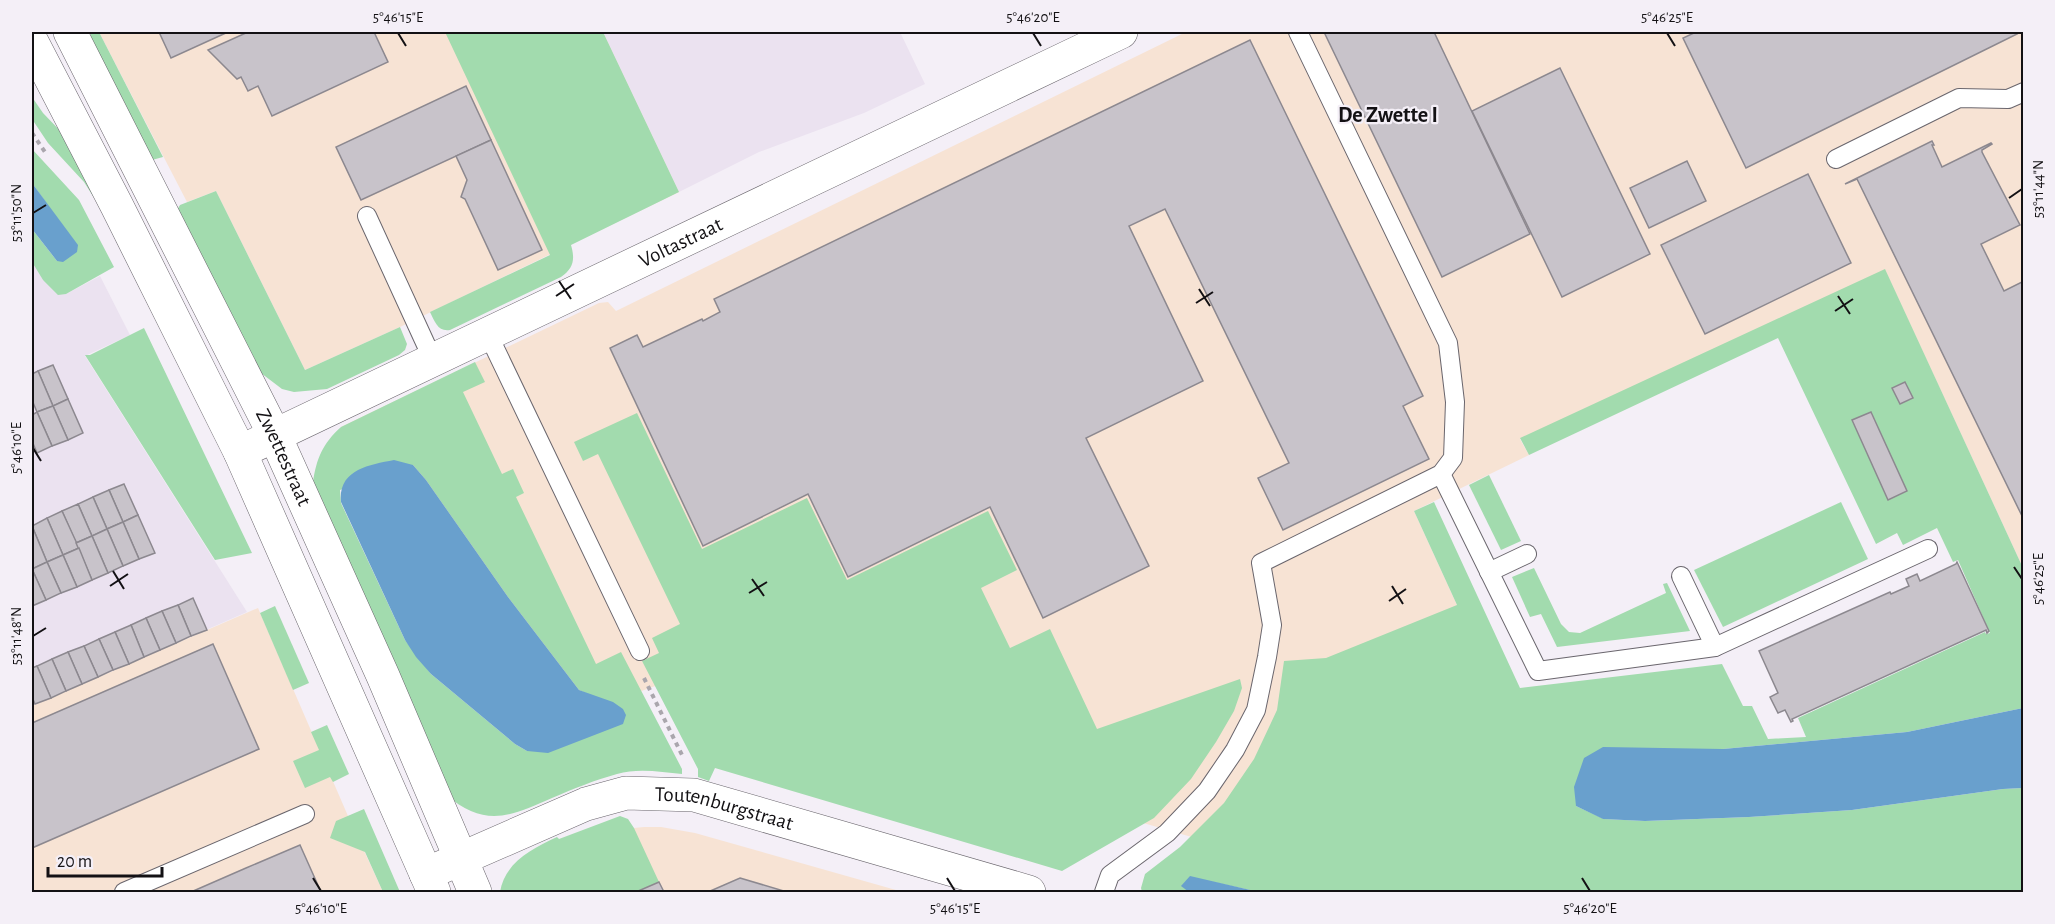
<svg xmlns="http://www.w3.org/2000/svg" width="2055" height="924" font-family="'Alegreya Sans',sans-serif">
<style>
.commercial{fill:#f7e3d4}
.built{fill:#ebe2f0}
.green{fill:#a2dbae;fill-rule:evenodd}
.water{fill:#69a0cd}
.building{fill:#c8c3ca;stroke:#8c888f;stroke-width:1.5}
.lines{fill:none;stroke-linecap:round;stroke-linejoin:round}
.service-casing{stroke:#6a666d;stroke-width:20}
.minor-casing{stroke:#6a666d;stroke-width:34}
.tertiary-casing{stroke:#6a666d;stroke-width:34}
.path{stroke:#aaa6ad;stroke-width:4;stroke-dasharray:4.5 4.5;stroke-linecap:butt}
.service{stroke:#fff;stroke-width:18}
.minor{stroke:#fff;stroke-width:33}
.tertiary{stroke:#fff;stroke-width:33}
.ticks{fill:none;stroke:#131114;stroke-width:2}
.labels{text-anchor:middle;stroke-width:4.5;stroke-linejoin:round;paint-order:stroke}
.street-label{font-size:21px;fill:#131114;stroke:#f4eff7}
.neighbourhood-label{font-size:22px;font-weight:bold;fill:#131114;stroke:#f4eff7}
.neatline{fill:none;stroke:#131114;stroke-width:2}
.ticks-label{font-size:15px;text-anchor:middle;fill:#131114}
</style>
<rect width="100%" height="100%" fill="#f4eff7"/>
<g class="commercial">
<path d="M99,32H603L679,192L400,327L305,370L216,191L187,202Z"/>
<path d="M1186,32H2023V568L1885,270L1520,439L1529,455L1414,511L1516,734L1254,855L661,684L538,728L341,427L599,303L608,302L616,311Z"/>
<path d="M258,608L348,816L383,892H32V706Z"/>
<path d="M644,827H661L695,833L903,892H513L634,828Z"/>
</g>
<g class="built">
<path d="M603,32H900L925,84L864,113L759,152L679,192Z"/>
<path d="M32,262L43,280L66,294L100,276L130,335L85,356L247,612L32,706Z"/>
</g>
<g class="green">
<path d="M93,32H99L163,157L152,160L87,38Z"/>
<path d="M445,32H603L679,192L571,245C575,259 574,268 561,277L450,330C438,332 435,322 430,312L550,255Z"/>
<path d="M32,97L43,113L68,139L98,204L84,182L48,143L32,119Z"/>
<path d="M32,149L79,200L114,267L66,294L58,295L43,280L32,262V229L57,261L52,211L32,183Z"/>
<path d="M216,191L305,370L400,327L407,344L405,350L399,355L327,389L294,392L282,389L257,370L177,210L180,205Z"/>
<path d="M1885,269L2023,568V708L1907,732L1723,749L1576,806L1604,819L1645,821L1749,817L1852,810L2003,789L2023,788V892H1259L1190,877L1186,892H1189H1142L1141,888L1145,874L1180,847L1224,803L1254,759L1277,710L1284,661L1326,658L1457,605L1414,511L1434,502L1520,688L1722,664L1743,706H1752L1768,739L1806,737L1798,718L1985,632L1986,634L1990,633L1958,560L1953,562L1937,528L1903,545L1897,533L1876,544L1778,338L1529,455L1520,438Z"/>
<path d="M144,328L252,553L215,560L85,355H90Z"/>
<path d="M475,362L485,382L463,392L502,474L513,469L524,493L516,497L596,664L621,652L682,769V774C661,772 638,768 617,774C595,780 573,789 552,798C509,817 485,828 445,794L313,483C316,459 323,443 341,427ZM413,465L426,480L508,597L579,690L590,695L527,751L515,744L431,674L405,640L341,503L340,490Z"/>
<path d="M637,413L702,549L807,498L847,580L988,511L1017,570L981,588L1010,648L1050,629L1097,729L1240,679L1242,688L1234,711L1216,742L1191,779L1154,818L1062,871L715,768L709,781L698,777V769L642,661L659,653L652,638L680,624L598,454L583,461L574,442Z"/>
<path d="M1489,475L1521,541L1501,550L1469,485Z"/>
<path d="M1841,502L1868,559L1723,627L1694,570Z"/>
<path d="M1534,568L1561,624L1569,632L1580,633L1666,593L1663,584L1667,583L1690,631L1557,647L1541,614L1530,617L1512,577Z"/>
<path d="M275,606L309,683L293,690L260,613Z"/>
<path d="M327,725L349,774L333,782L330,777L305,788L293,761L319,750L311,732Z"/>
<path d="M364,809L400,892H383L365,852L330,838L336,821Z"/>
<path d="M620,816L628,819L634,828L659,882L636,892H500C505,862 532,849 557,837L559,839Z"/>
</g>
<g class="water">
<path d="M32,183L78,245L77,252L63,262L57,261L32,229Z"/>
<path d="M394,460L413,465L426,480L508,597L579,690L613,702L623,709L626,715L623,724L548,753L527,751L515,744L431,674L416,657L405,640L341,502C338,470 368,465 394,460Z"/>
<path d="M2023,708V788L2003,789L1852,810L1749,817L1645,821L1603,819L1576,806L1574,787L1584,758L1603,747L1723,749L1907,732Z"/>
<path d="M1190,876L1259,892H1189L1181,886Z"/>
</g>
<g class="building">
<path d="M159,32H228L171,58Z"/>
<path d="M248,32H374L388,62L272,116L258,86L248,91L241,77L237,79L208,50Z"/>
<path d="M1324,32H1434L1530,234L1442,277Z"/>
<path d="M1696,32H2015L2017,34L1746,168L1683,38Z"/>
<path d="M1250,40L1423,396L1403,406L1429,459L1283,530L1258,478L1289,463L1165,209L1129,226L1203,381L1086,438L1149,566L1043,618L990,507L848,577L808,494L703,546L610,348L637,335L643,347L702,319L703,321L720,312L714,299Z"/>
<path d="M1560,68L1650,254L1562,297L1472,111Z"/>
<path d="M466,86L491,140L361,200L336,147Z"/>
<path d="M491,140L542,250L498,270L465,199L461,197L467,180L456,156Z"/>
<path d="M1932,141L1934,145H1932L1942,167L1991,143L1992,144L1982,150V152L2020,225L1981,244L2004,291L2024,281V520L1857,179L1845,184Z"/>
<path d="M1687,161L1706,201L1649,228L1630,188Z"/>
<path d="M1808,174L1851,263L1705,334L1661,245Z"/>
<path d="M53,365L68,399L53,406L38,371Z"/>
<path d="M38,371L53,406L37,412L32,400V374Z"/>
<path d="M1905,382L1913,398L1900,404L1892,388Z"/>
<path d="M68,399L83,433L68,440L53,406Z"/>
<path d="M53,406L68,440L52,446L37,412Z"/>
<path d="M37,412L52,446L37,453L32,441V415Z"/>
<path d="M1871,412L1907,491L1888,500L1852,420Z"/>
<path d="M124,484L138,515L123,522L109,490Z"/>
<path d="M109,490L123,522L107,529L93,497Z"/>
<path d="M93,497L107,529L92,536L78,504Z"/>
<path d="M78,504L92,536L76,543L62,511Z"/>
<path d="M62,511L79,548L63,555L47,518Z"/>
<path d="M138,515L155,553L139,559L123,522Z"/>
<path d="M47,518L63,555L47,562L32,526Z"/>
<path d="M123,522L139,559L123,566L107,529Z"/>
<path d="M32,526L47,562L32,569Z"/>
<path d="M107,529L123,566L108,573L92,536Z"/>
<path d="M92,536L108,573L92,580L76,543Z"/>
<path d="M79,548L92,580L77,587L63,555Z"/>
<path d="M63,555L77,587L61,593L47,562Z"/>
<path d="M47,562L61,593L46,600L32,569Z"/>
<path d="M1957,562L1989,631L1987,633L1986,630L1792,719L1793,721L1791,722L1785,710L1778,713L1770,697L1778,693L1759,651L1890,592L1891,594L1909,586L1906,579L1917,574L1920,581L1956,564Z"/>
<path d="M32,569L46,600L32,606Z"/>
<path d="M193,598L207,630L191,636L178,605Z"/>
<path d="M178,605L191,636L176,643L162,611Z"/>
<path d="M162,611L176,643L160,650L146,618Z"/>
<path d="M146,618L160,650L144,657L131,625Z"/>
<path d="M131,625L144,657L129,664L115,632Z"/>
<path d="M115,632L129,664L113,670L99,639Z"/>
<path d="M99,639L113,670L98,677L84,646Z"/>
<path d="M213,644L259,749L32,848V723Z"/>
<path d="M84,646L98,677L82,684L68,652Z"/>
<path d="M68,652L82,684L66,691L52,659Z"/>
<path d="M52,659L66,691L51,698L37,666Z"/>
<path d="M37,666L51,698L35,704L32,697V668Z"/>
<path d="M300,845L321,892H191L246,868Z"/>
<path d="M740,878L787,892H708Z"/>
<path d="M659,882L664,892H636Z"/>
</g>
<g class="lines">
<defs>
<g id="service">
<path d="M1836,159L1959,98L2008,99L2024,92"/>
<path d="M367,216L433,360"/>
<path d="M488,334L640,651"/>
<path d="M1441,474L1538,671L1715,647L1928,549"/>
<path d="M1489,572L1527,554"/>
<path d="M1681,576L1715,647"/>
<path d="M124,892L305,814"/>
<path d="M1104,892L1110,875L1167,833L1207,791L1235,750L1256,710L1267,657L1272,625L1261,563L1441,474L1453,458L1455,402L1448,343L1298,32"/>
</g>
<g id="minor">
<path id="s1" d="M240,452L1121,32"/>
<path id="s2" d="M426,874L586,804L626,793L694,795L1029,892"/>
</g>
<g id="tertiary">
<path id="s3" d="M70,32L275,436L383,676L475,892"/>
<path d="M32,42L117,206L240,452L434,892"/>
</g>
</defs>
<use href="#service" class="service-casing"/>
<use href="#minor" class="minor-casing"/>
<use href="#tertiary" class="tertiary-casing"/>
<g class="path">
<path d="M32,133L45,152"/>
<path d="M644,678L683,757"/>
</g>
<use href="#service" class="service"/>
<use href="#minor" class="minor"/>
<use href="#tertiary" class="tertiary"/>
</g>
<path class="ticks" d="M398,33L406,46M1033,33L1041,46M1667,33L1675,46M2009,198L2022,189M33,213L46,205M559,281L571,299M1199,289L1210,306M556,296L574,284M1838,296L1850,314M1196,303L1213,292M1835,311L1853,299M33,448L41,461M2014,567L2022,579M113,571L124,589M752,579L764,596M110,586L128,574M1392,586L1403,604M749,593L767,582M1389,601L1406,589M33,636L46,628M313,878L321,891M947,878L955,891M1582,878L1590,891"/>
<g class="labels">
<g class="street-label">
<text dy="7" stroke="none"><textPath href="#s1" startOffset="488">Voltastraat</textPath></text>
<text dy="7" stroke="none"><textPath href="#s3" startOffset="476">Zwettestraat</textPath></text>
<text dy="7" stroke="none"><textPath href="#s2" startOffset="316">Toutenburgstraat</textPath></text>
</g>
<g class="neighbourhood-label">
<text x="1388" y="122">De Zwette I</text>
</g>
</g>
<rect width="2055" height="924" fill="none" stroke="#f4eff7" stroke-width="66"/>
<path d="M48 867v9h114v-9" fill="none" stroke="#131114" stroke-width="3"/>
<text x="57" y="867" font-size="18" fill="#131114" stroke="#f4eff7" stroke-width="4.5" paint-order="stroke">20 m</text>
<rect x="33" y="33" width="1989" height="858" class="neatline"/>
<g class="ticks-label">
<text x="398" y="22">5°46'15"E</text>
<text x="1033" y="22">5°46'20"E</text>
<text x="1667" y="22">5°46'25"E</text>
<text transform="translate(2038 189) rotate(-90)" y="5">53°11'44"N</text>
<text transform="translate(16 213) rotate(-90)" y="5">53°11'50"N</text>
<text transform="translate(16 448) rotate(-90)" y="5">5°46'10"E</text>
<text transform="translate(2038 579) rotate(-90)" y="5">5°46'25"E</text>
<text transform="translate(16 636) rotate(-90)" y="5">53°11'48"N</text>
<text x="321" y="913">5°46'10"E</text>
<text x="955" y="913">5°46'15"E</text>
<text x="1590" y="913">5°46'20"E</text>
</g>
</svg>
